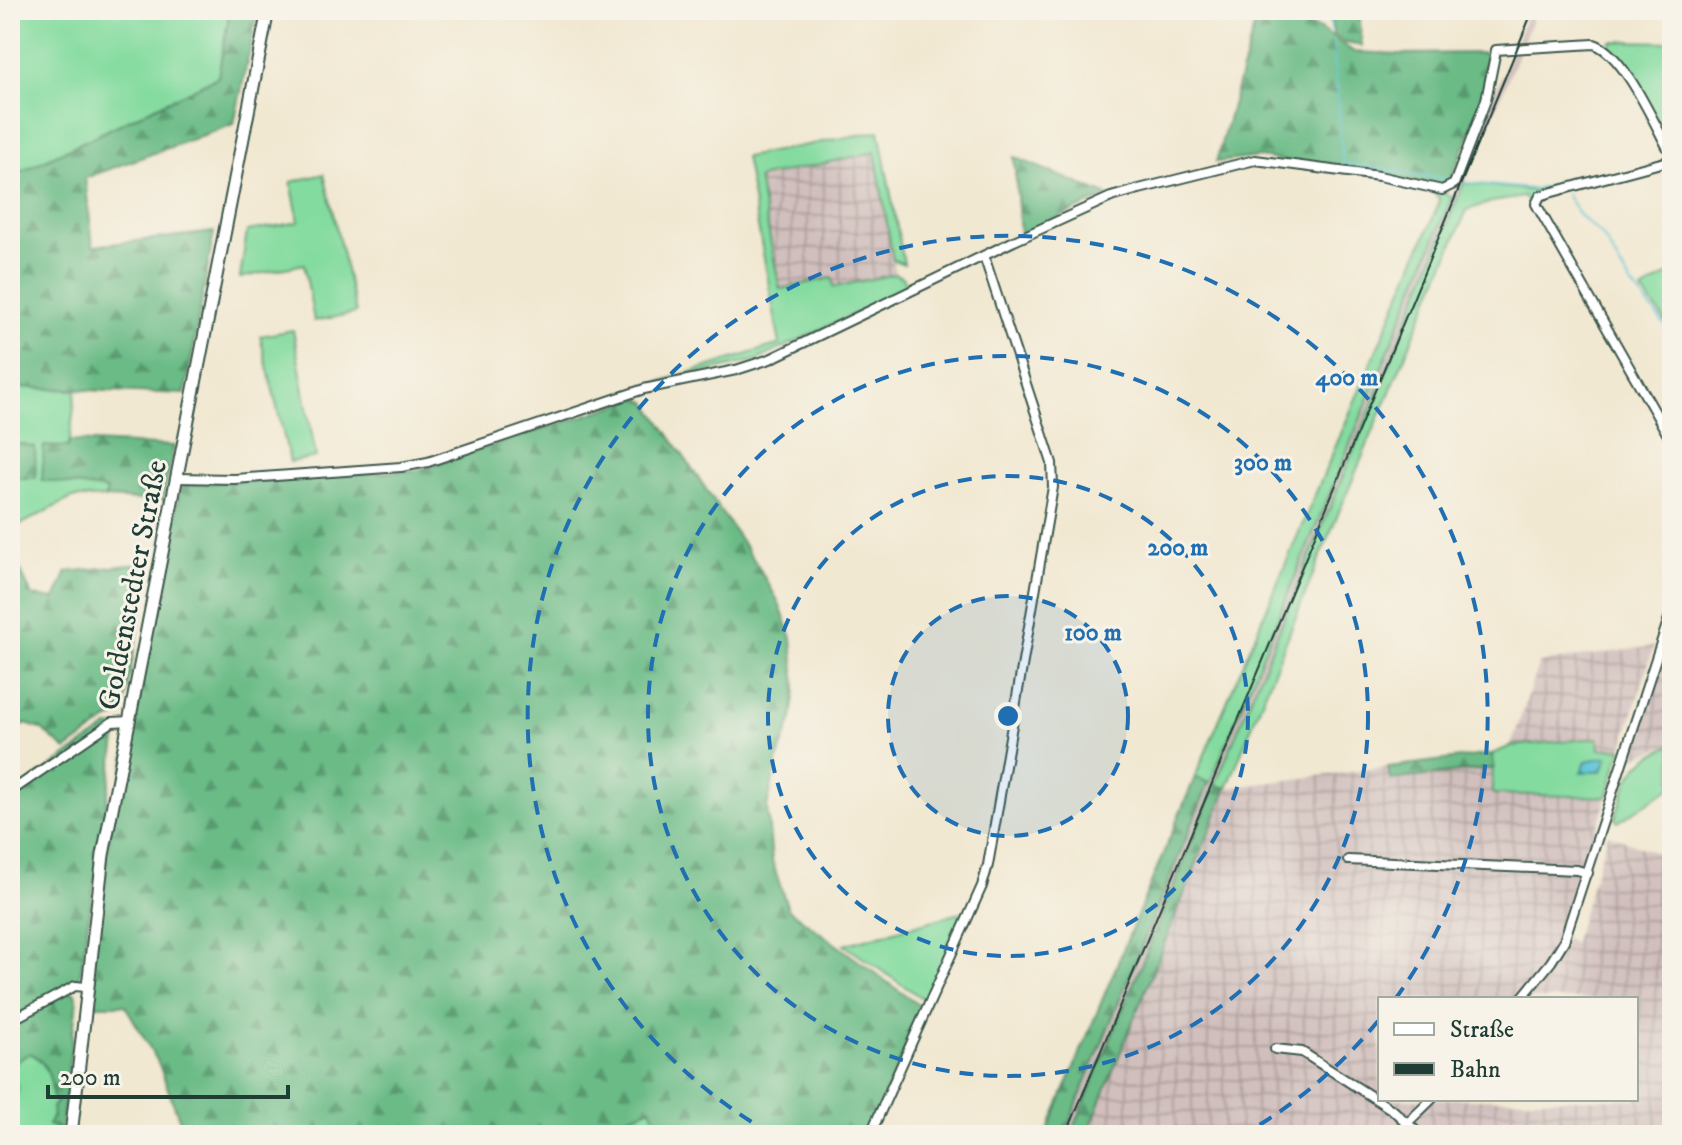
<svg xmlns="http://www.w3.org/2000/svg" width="1682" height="1145" font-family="'IM FELL DW Pica',serif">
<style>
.industrial{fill:url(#industrial-grid);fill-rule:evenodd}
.railway{fill:#d1bfbd}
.grass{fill:#83db9f;stroke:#518c6a;stroke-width:2}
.forest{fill:url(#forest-firs);stroke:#447c5d;stroke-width:2}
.water{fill:url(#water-waves);stroke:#3d8185;stroke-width:2}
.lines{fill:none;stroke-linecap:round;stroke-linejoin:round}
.stream{stroke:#5bc5d6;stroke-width:2}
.minor-casing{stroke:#3e574c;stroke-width:12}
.secondary-casing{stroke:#3e574c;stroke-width:15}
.minor{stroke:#fff;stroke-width:8}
.secondary{stroke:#fff;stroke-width:11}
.rail{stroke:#1f3d34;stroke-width:2}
.ring{fill:none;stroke:#1f6fb2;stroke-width:4;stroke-dasharray:14 10}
.labels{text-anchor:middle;stroke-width:6;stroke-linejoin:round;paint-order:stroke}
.street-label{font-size:30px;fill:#1f3d34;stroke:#f7f3e8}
.centre{fill:#1f6fb2;stroke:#f7f3e8;stroke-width:4}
.ring-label{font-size:24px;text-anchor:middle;font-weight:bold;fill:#1f6fb2;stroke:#f7f3e8;stroke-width:6;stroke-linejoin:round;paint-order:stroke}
</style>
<defs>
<pattern id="industrial-grid" width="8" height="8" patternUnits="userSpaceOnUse" patternTransform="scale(2)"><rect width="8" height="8" fill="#d1bfbd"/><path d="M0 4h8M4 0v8" fill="none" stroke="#a99c9a"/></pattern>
<pattern id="forest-firs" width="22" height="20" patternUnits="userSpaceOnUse" patternTransform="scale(2)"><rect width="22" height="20" fill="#6abb86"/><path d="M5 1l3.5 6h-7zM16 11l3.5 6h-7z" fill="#57996e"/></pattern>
<pattern id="water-waves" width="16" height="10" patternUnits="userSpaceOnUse" patternTransform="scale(2)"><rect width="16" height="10" fill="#5bc5d6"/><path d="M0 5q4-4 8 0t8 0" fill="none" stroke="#4ba1ae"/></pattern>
</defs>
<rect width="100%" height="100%" fill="#f7f3e8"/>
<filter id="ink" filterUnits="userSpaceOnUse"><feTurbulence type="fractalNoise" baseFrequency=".0125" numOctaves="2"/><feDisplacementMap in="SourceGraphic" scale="16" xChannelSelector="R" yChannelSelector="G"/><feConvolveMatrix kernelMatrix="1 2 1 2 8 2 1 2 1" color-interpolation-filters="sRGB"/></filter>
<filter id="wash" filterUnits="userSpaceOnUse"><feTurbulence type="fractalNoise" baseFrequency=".006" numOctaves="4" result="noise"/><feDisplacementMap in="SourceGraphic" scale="32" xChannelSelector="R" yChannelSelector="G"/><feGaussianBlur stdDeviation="1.8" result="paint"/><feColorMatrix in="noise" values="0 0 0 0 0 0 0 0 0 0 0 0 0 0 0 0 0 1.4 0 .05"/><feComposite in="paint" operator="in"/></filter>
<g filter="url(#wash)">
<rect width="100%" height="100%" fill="#f1e8d1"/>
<g class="industrial">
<path d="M876,152L895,274L834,287L831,278L779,289L758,177Z"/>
<path d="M1672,630V744L1630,759L1638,740Z"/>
<path d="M1654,646L1622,748L1599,750L1598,738L1511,746L1539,663Z"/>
<path d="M1388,767L1391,780L1494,768V794L1607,797L1562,936L1573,944L1608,834L1672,859V1135H1087L1227,788ZM1380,999H1636V1099H1380Z"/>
</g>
<path class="railway" d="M1529,10H1536L1431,267L1071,1135H1064Z"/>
<g class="grass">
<path d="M10,10H230L218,77L10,177Z"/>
<path d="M1611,41L1672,42V145L1617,54L1609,46Z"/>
<path d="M879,131L904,264L893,260L875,152L758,178L780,289L832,278L834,287L895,274L904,278L906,289L757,360L650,385L780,344L745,157Z"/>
<path d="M324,174L356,313L314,321L304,264L240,278L247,231L299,222L291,182Z"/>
<path d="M1464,183L1534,191L1559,187L1534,202L1536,214L1524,197L1492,202L1467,210L1322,552L1227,788L1215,785Z"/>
<path d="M1437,191L1452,197L1210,783L1195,777L1437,208L1439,198L1435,194Z"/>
<path d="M1672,272V329L1642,291Z"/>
<path d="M293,330L316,457L290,462L260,336Z"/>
<path d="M10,387L76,390L69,447L108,490L105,498H72L10,530V477L36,478L26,444L10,443Z"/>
<path d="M1598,738L1600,749L1622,748L1607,797L1493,794L1492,754L1511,746Z"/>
<path d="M1672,745V787L1618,822L1615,818C1631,775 1627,765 1672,745Z"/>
<path d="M967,911L927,998L923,999L844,945Z"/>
<path d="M30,1053C48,1061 51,1084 58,1101L49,1125L61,1130L60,1135H10V1103C28,1084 10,1084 10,1065Z"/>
<path d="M652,1108L661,1135H583Z"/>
</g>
<g class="forest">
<path d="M230,10H258L234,124L85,178L93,246L214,232L185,394L10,387V177L218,77Z"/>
<path d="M1259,10H1271L1322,30L1354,52L1400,54L1484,53L1491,59L1478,116L1449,183L1442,186L1430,184L1260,157L1216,162Z"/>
<path d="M1331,10H1359L1362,46L1346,43L1333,35Z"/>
<path d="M1014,157L1104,194L1108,196L1020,234Z"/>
<path d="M638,398L647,402L758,566L778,601L792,638L796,689L792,719L778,758L767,807L772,861L788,909L921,1007L922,1012L867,1135H661L651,1108L583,1135H185L158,1062L125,1005H88L105,858L181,485L418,470Z"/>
<path d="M70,441L174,446L163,501L105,498L107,490L42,480L44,446L68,447Z"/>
<path d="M10,443L35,447L36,478L10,477Z"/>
<path d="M10,547L32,596L55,599L67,572L150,563L123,714L107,721L66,750L41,729L26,724L10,732Z"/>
<path d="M108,727L118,728L79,982L10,1019V795Z"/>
<path d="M1492,754L1494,768L1390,780L1388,767Z"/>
<path d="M1195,777L1209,783L1064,1135H1046Z"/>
<path d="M1215,785L1227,788L1087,1135H1071Z"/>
<path d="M70,991L75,993L77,1000L61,1130L48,1125L53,1117L52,1107L58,1101L52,1096C52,1079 46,1060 30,1053L10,1065V1023Z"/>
</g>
<path class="water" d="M1607,757L1602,772H1581L1586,761Z"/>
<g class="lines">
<g class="stream">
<path d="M1329,10L1331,30"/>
<path d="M1333,43L1343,163L1452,180"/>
<path d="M1466,183L1533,189L1560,184"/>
<path d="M1566,194L1579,215L1602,235L1630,283L1672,333"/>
</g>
</g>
</g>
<g filter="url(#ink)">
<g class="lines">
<defs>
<g id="minor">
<path d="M1672,160L1549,193L1540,196L1536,204L1672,442"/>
<path d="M177,478L235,479L401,467L428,462L644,389L736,370L770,359L1014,241L1111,197L1139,189L1255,160L1379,176L1442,190L1454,184L1486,100L1496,50L1594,44C1625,54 1655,126 1672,156"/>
<path d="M10,792L112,722L130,721"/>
<path d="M1348,860L1577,870L1588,873"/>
<path d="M1521,999L1551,962L1564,941L1672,609"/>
<path d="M10,1021L75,986L86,987"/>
<path d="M1275,1049L1302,1052L1394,1111L1420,1135"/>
<path d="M870,1135L982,886L988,865L1053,487L1052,463L984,256"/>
<path d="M1395,1135L1432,1099"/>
</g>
<path id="secondary" d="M71,1135L103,855L268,10"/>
</defs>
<use href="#minor" class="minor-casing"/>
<use href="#secondary" class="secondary-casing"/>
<use href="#minor" class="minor"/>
<use href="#secondary" class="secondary"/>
<path class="rail" d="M1066,1135L1533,10"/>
</g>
</g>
<circle cx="1008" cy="716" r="120" fill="#1f6fb2" fill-opacity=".12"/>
<g class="ring">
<circle cx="1008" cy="716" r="120"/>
<circle cx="1008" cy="716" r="240"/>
<circle cx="1008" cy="716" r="360"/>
<path d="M1378 1021A480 480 0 0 1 1244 1134M772 1134A480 480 0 1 1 1396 998"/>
</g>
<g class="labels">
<g class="street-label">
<text transform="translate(132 585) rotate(-79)" y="10">Goldenstedter Straße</text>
</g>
</g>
<circle cx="1008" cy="716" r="12" class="centre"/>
<g class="ring-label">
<text x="1347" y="385">400 m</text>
<text x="1263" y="470">300 m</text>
<text x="1178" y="555">200 m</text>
<text x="1093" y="640">100 m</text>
</g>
<rect width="1682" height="1145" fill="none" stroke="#f7f3e8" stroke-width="40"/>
<rect x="1378" y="997" width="260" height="104" fill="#f7f3e8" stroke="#a1aaa0" stroke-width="2"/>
<rect x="1394" y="1023" width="40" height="12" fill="#ffffff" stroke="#a1aaa0" stroke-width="2"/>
<text x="1450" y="1037" font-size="24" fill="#1f3d34">Straße</text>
<rect x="1394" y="1063" width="40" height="12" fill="#1f3d34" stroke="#a1aaa0" stroke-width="2"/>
<text x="1450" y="1077" font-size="24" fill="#1f3d34">Bahn</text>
<path d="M48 1085v12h240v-12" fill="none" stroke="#1f3d34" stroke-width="4"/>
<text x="60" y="1085" font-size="24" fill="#1f3d34" stroke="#f7f3e8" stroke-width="6" paint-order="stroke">200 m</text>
</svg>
